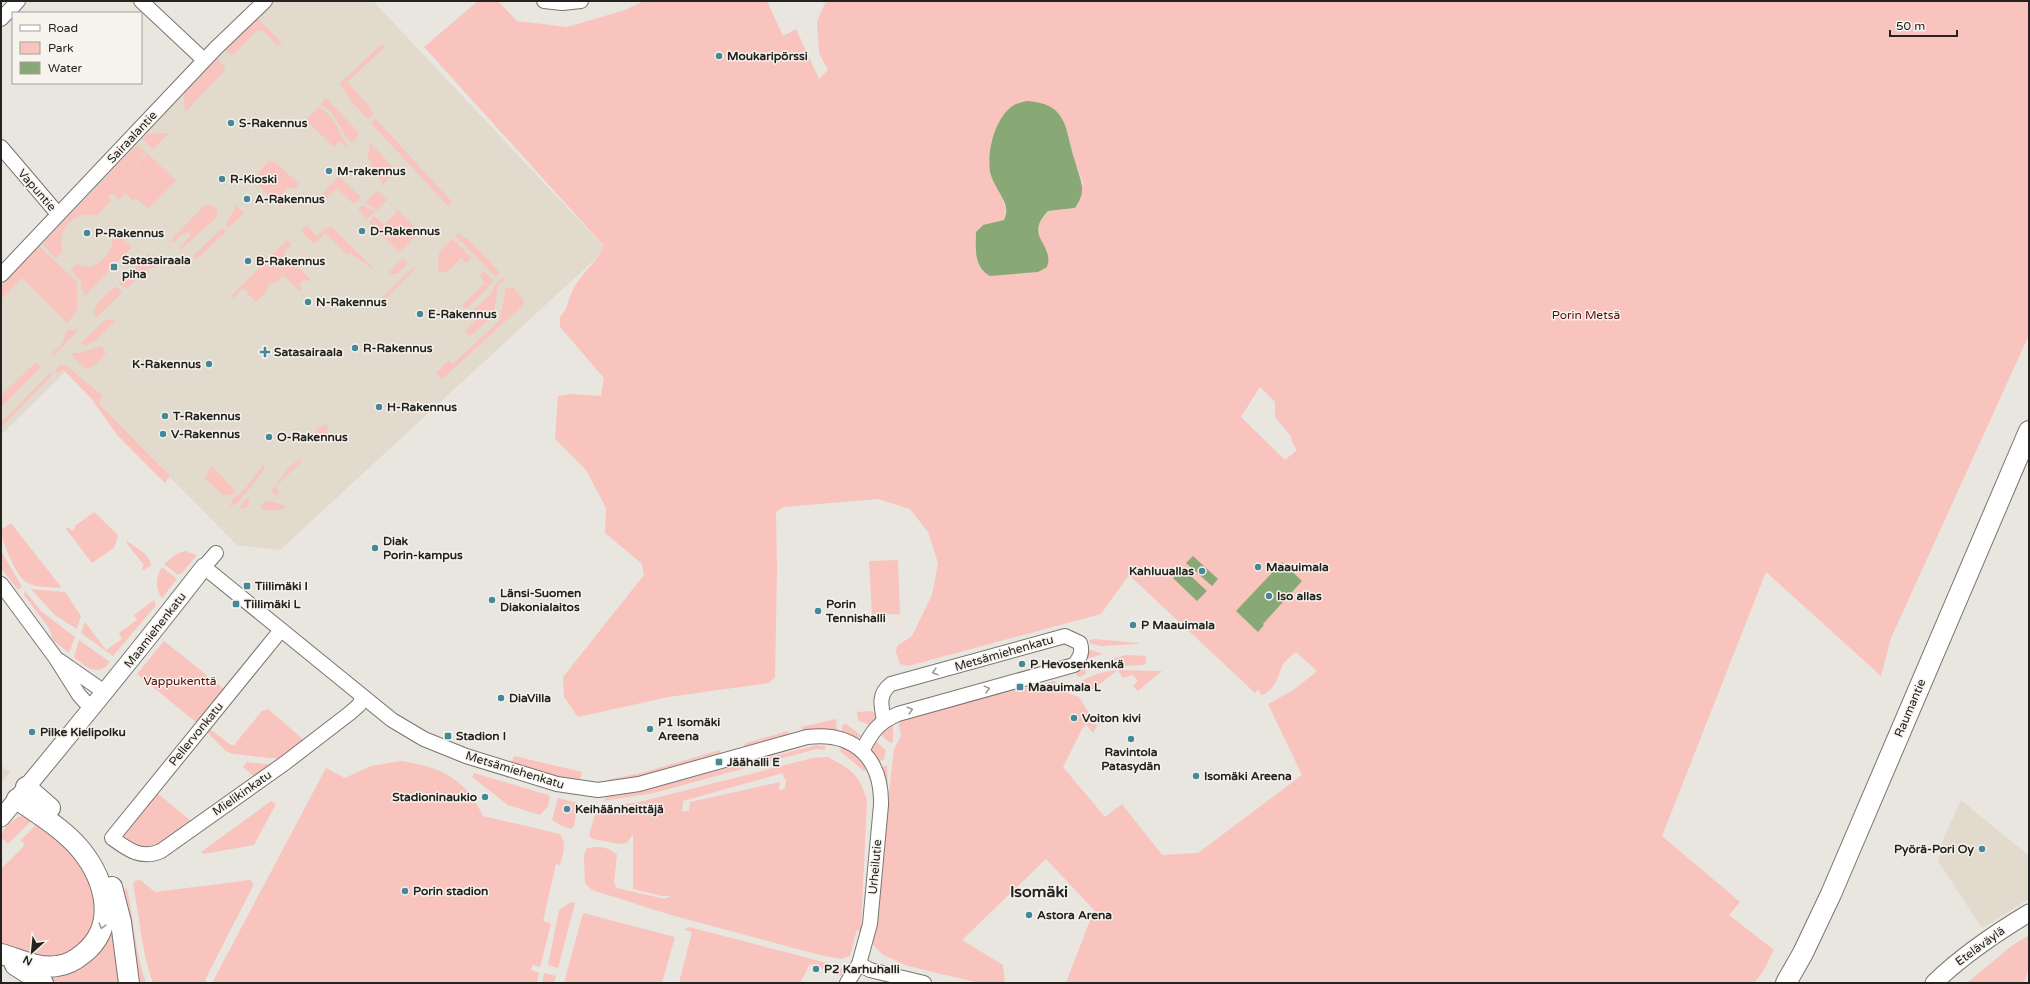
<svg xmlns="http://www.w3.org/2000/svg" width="2030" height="984" font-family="'Varela Round',sans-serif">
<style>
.built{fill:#e1dacd}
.green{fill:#f8c4bd;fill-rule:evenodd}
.water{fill:#88a976}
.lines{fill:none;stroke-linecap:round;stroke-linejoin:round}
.minor-casing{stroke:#78756f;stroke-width:16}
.major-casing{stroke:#78756f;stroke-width:19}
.highway-casing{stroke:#78756f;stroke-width:22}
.minor{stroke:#fff;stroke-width:14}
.major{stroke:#fff;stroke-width:17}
.highway{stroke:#fff;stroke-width:20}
.oneway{stroke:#9c9c9b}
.poi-dot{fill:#458898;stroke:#f7f3ed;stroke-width:1.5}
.labels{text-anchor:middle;stroke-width:3;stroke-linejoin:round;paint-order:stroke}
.poi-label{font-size:12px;font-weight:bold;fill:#242320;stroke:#f7f3ed;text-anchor:start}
.street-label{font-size:12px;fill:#242320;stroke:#f7f3ed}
.park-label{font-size:12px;fill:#590b0b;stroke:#f7f3ed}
.district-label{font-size:16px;font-weight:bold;fill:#242320;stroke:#f7f3ed}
</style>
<rect width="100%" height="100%" fill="#e9e6e0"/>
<g class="built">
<path d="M270,1H373L606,249L280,550L237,545L65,372L1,435V287Z"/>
<path d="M1,765L10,772L1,783Z"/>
<path d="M1961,800L2029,856V899L1982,928L1938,861L1943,840Z"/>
</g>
<g class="green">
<path d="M478,1H498L517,21L567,27L625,10L644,1H767L783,36L796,29L819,79L828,70L819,53L817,21L826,1H2029V335L1891,638L1881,676L1766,572L1662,836L1740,902L1729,915L1774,950L1762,973L1754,983H1066L1094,910L1046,859L962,940L1003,965L1005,983H979L908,966L883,955L872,944L894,749L901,736L898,719L1054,681L1068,693L1079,697L1097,726L1093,733L1086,725L1082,729L1063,767L1105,817L1122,804L1162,855L1198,853L1302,775L1268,704L1295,689L1317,671L1296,652C1291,656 1284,661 1282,667C1276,679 1277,688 1262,695L1260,694L1259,689L1255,693L1129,575L1101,614L908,666L900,664L896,652L897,646L912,636L932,595L938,563L928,532L910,509L878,499L783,507L776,512L777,569L775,677L769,683L668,697L578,717L564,697L563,677L644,575L642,564L605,533L606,508L586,470L555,439L558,396L574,394L601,396L604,378L560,327V317C568,309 567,302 572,292C580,274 596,264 604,246L424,47ZM1068,132L1074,161L1083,183L1075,208L1048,211C1034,227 1036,236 1048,252L990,276C965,262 983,241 993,224L1004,220L1006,209L1003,201ZM1260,387L1275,402V417L1291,436L1292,442L1297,450L1285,460L1241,417Z"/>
<path d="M257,18L282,43L278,46L263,31L257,30L234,54H229L225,50Z"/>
<path d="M382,44L385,47L347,82L369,106L373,115L368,119L351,101L340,83Z"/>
<path d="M217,59L226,69L185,112L184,93Z"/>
<path d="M326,98L359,133L353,143L347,138L331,112L321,104Z"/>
<path d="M319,107C338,120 337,129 348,147L347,148L340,141L334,147L306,120Z"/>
<path d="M375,118L452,202L448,206L371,123Z"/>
<path d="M169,133L153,149L142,139L147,134Z"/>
<path d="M370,142L396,171L383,184L367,156L369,151Z"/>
<path d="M136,146L140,147L146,152L118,182L122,186L119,182L147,153L176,181L148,209L136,198L133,201L125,193L119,200L112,193L108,197L111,201L96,216C75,209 55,231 63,251L56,258L42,244Z"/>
<path d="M269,161L275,162L299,184L294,189L287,188L281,195L287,201L280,207L258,185L255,177Z"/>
<path d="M339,176L361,197L354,204L337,188L327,198L322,194Z"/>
<path d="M377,190L387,200L377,210L365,203Z"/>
<path d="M390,203L420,232L399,252L369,222L374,216L384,225L397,212Z"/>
<path d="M205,205H211L217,208V217L180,250V247L190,236V233L182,234L174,242L171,241L172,239Z"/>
<path d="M236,205L244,213L229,228L226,225Z"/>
<path d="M362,205L375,212L367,219L358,209Z"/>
<path d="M306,225L317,236L326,228L332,227L374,269L373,270C365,262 358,260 351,253L348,255L325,233L314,244L301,231Z"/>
<path d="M222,228L226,232L197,259L193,256Z"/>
<path d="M113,230L132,247L85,296L81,286L82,283L71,270L77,264C81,266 85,267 90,267C103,264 118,244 111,232Z"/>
<path d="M457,233L469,240L500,273L496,277L456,236Z"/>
<path d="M452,239L454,240L471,258L466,263L461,258L446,273L438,271L439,252Z"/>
<path d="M287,240L291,245L284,253L310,279L307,282L304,279L299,285L302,288L299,291L283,275L276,283H269L267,291L256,302L243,288L233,298L230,297Z"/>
<path d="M39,246L77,282V311L67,323L22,278L1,299V286Z"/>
<path d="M148,254L160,265L146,270L126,289L119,283Z"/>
<path d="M403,258L408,263L397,274H391L389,272Z"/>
<path d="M413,267L415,269L382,302H378Z"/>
<path d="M484,271L493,280L487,289L466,309L462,305L485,283L480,276Z"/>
<path d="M503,277L505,278L498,286L493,316L470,336L465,331L477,319L470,313L491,294L495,285Z"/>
<path d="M116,286L122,293L96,318C89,306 107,295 116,286Z"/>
<path d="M506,288H514L524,301L522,306L442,379L436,373L449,360L453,364L500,320Z"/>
<path d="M114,319L115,321L97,339L87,345L81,343L105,320Z"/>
<path d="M77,329V332L53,356L51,354L62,344L67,331Z"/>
<path d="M101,346L106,352C101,360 96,366 86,369L72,356L71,353H79Z"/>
<path d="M36,362L41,367L1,407V396Z"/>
<path d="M61,364L67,366L103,396L99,401L100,405L170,476L165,483L117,435L91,398L67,373L63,370L57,373L55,371Z"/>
<path d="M50,373L52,375L1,427V423Z"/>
<path d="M327,424L328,433L316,444L313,438C315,430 319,426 327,424Z"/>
<path d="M300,459L301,462L276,486L279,494L274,495L272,491L290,466Z"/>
<path d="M263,465L265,467C258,477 241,504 230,507L232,500L245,489Z"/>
<path d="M211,467L214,468L236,492L229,495H223L205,478Z"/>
<path d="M247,498L249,499V505L243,509L240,507Z"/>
<path d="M265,501H269L287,506L280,510H263L261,507Z"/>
<path d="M94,512L117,534L118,537L114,548L92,563L66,529L68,527L72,531L76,527L75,526Z"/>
<path d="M11,523L61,587L60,588C50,587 34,588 26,582C15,574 1,540 1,528L2,529Z"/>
<path d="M126,540C133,546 152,555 151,566L143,570L142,568L144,565L127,544Z"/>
<path d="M1,551L22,587L18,590L1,568Z"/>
<path d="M185,551L197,555L181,574H177L164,564L177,554Z"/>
<path d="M898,560L900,614L872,615L869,561Z"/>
<path d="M162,567L177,579L162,598C155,588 155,578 162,567Z"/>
<path d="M31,589L65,592L81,616L77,629L56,616Z"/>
<path d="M25,591L41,611L75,637L69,653L53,640L49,628L24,595Z"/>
<path d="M154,600L156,605L113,656L81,633L85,622L106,650L122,639L119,633L137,620L134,615Z"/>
<path d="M1095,639L1139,643V644L1101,646L1089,643L1090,640Z"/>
<path d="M79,640L110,662C98,678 86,667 74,657Z"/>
<path d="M164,641L224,689L197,723L137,674Z"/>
<path d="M1087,649L1103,654L1086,659Z"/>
<path d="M1127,655L1146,656V663L1143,665L1111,667L1109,665V659Z"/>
<path d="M1103,661L1104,664L1103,668H1092L1091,664Z"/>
<path d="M1085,666L1086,674L1080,677L1077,676L1075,670Z"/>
<path d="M1118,670L1162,671L1138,691L1133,686L1138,681L1133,675L1123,678L1118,670L1088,693L1081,690L1076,685C1089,675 1102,672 1118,670Z"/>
<path d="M268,709L305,741L281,759L233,754L226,751L206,731L208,728L210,729L231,745H234L262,711Z"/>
<path d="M872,711L876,715V720L871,726L858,720L857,712Z"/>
<path d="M836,719L837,730L832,732L804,734L801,727Z"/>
<path d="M893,723V742L890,743L881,735Z"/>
<path d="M843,724H846L862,736C854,742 849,739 841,735Z"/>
<path d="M788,731L789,736L746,749L744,745L746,743Z"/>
<path d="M875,741L886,750L884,759L875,764L871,750Z"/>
<path d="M816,745L825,746V750L816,749L654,793L603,801L608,796L646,789Z"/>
<path d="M842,747L852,752L869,768L864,771L840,751Z"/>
<path d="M720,750V753C684,766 647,777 609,783L607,780L641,773Z"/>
<path d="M514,756L582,772L581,777L578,781L515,765L512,761Z"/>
<path d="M828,757C853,771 858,773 867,800L861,929L859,932L857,929L850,956L841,959L820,955L671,915L592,890L585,883L584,856L586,849C596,845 610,847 617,855L614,883L617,888L665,899L670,896H661L633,889V834L627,843L620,844L592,839L589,835L597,808L639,802L813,758ZM783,773L784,779H786L785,789L779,790L780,782L690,802L689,811H682L683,801Z"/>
<path d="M401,761C441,767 465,778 483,816L560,834C567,844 563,853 560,865L556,864L543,921L551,924L540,967L533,965L531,970L539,973L537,983H212L326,768L345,778L371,766Z"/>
<path d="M247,762L274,765L256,778L243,767Z"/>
<path d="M887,765L888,785H884L879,769Z"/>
<path d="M474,773L548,795L550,797L548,806L540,815L508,805L472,777Z"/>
<path d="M156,792L191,821C177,830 157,851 139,848C133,847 127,843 122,840V834Z"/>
<path d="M558,798L578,803L574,826L571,829L560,825L552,820Z"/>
<path d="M271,801L276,804L254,845L203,854L201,852Z"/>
<path d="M21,816L34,818L8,844L1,837C2,828 13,819 21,816Z"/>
<path d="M40,821L66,842L97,885L95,935L58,961L24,956L1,943V869L23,847L24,843L20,841Z"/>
<path d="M140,880L155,892L250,880L254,884L205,980L207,983H153C141,951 140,917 133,884L135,881Z"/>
<path d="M127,888C134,919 135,953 146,983H135L121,891Z"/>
<path d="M571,902L575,903L558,968L548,965L559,910Z"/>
<path d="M583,913L675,937L662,983H564Z"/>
<path d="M111,920L123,983H54L35,971L43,972Z"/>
<path d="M689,927L831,964L845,971L846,974L841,976L810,964L800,983H679L692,932L684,930Z"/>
<path d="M2029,935V968L2024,983H1967L2013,945Z"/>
<path d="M544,973L556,976L554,983H542Z"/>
</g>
<g class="water">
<path d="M1026,101C1069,103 1065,130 1075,161C1080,181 1088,189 1075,208L1048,211C1023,238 1055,243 1047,267L1038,272L990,276C973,267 976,248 976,232L983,225L1004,220C1005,217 1007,212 1006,208C1005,198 993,185 990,172C987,150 995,117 1014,105C1018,103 1023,102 1026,101Z"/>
<path d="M1193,556L1218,579L1212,586L1186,563Z"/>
<path d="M1282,562L1302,581L1263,624L1264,625L1258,632L1236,611Z"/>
<path d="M1182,568L1207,591L1197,601L1173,578Z"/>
</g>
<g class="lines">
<defs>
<g id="minor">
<path d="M141,1L204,60"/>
<path d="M544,1L562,3L581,1"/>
<path d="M1,19L18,1"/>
<path d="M1,147L58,214"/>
<path d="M1,275L216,48L265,1"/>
<path d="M216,553L204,567L392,720L424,739L466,756L557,784L598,790L639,784L807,737C855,731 882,759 881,805L870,924L859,964L847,983"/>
<path d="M1,584L55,657L79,695L90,707"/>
<path d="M281,630L112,838C127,849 141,860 161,851L285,763L350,713L359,705L363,697"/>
<path d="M60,661L103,691"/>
<path d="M862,751C872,732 877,723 898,714L1074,665C1080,658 1083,652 1080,643L1065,636L891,684C878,694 881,705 884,720"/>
<path d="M859,964L870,970L924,983"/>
</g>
<g id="major">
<path d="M1,818C70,735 138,652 204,567"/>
<path d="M1934,983C1963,955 1994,934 2029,913"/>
</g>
<g id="highway">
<path d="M26,787L50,808"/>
<path d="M112,887L121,922L129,983"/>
<path d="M1,954C19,959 38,969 57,966C67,965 77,959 84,953C118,925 105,880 81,850C64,829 38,814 17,799"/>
<path d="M15,965L43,983"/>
<path d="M1786,983L1803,953L1831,894L2029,431"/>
</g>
</defs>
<use href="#minor" class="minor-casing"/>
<use href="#major" class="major-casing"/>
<use href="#highway" class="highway-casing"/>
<use href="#minor" class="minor"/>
<use href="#major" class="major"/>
<use href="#highway" class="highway"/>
</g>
<defs><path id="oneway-chevron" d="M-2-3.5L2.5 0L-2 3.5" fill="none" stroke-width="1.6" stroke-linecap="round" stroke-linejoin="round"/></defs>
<g class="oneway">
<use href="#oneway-chevron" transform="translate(935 672) rotate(164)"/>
<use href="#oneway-chevron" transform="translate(987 689) rotate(-15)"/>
<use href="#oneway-chevron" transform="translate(910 710) rotate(-16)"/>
<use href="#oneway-chevron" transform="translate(102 926) rotate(107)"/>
</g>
<g class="poi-dot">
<circle cx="719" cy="56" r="4"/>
<circle cx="231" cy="123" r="4"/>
<circle cx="329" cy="171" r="4"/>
<circle cx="222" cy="179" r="4"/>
<circle cx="247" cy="199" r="4"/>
<circle cx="362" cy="231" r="4"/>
<circle cx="87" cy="233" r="4"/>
<circle cx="248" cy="261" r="4"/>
<rect x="110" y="263" width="8" height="8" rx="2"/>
<circle cx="308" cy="302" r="4"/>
<circle cx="420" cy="314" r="4"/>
<circle cx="355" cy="348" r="4"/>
<path d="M263 346h4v4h4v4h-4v4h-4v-4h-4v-4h4z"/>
<circle cx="209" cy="364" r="4"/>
<circle cx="379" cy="407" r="4"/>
<circle cx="165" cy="416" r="4"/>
<circle cx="163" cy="434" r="4"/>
<circle cx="269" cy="437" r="4"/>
<circle cx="375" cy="548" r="4"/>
<circle cx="1258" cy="567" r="4"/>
<circle cx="1202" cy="571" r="4"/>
<rect x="243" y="582" width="8" height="8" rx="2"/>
<circle cx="1269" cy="596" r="4"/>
<circle cx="492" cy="600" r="4"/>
<rect x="232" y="600" width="8" height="8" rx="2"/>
<circle cx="818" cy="611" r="4"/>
<circle cx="1133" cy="625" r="4"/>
<circle cx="1022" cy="664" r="4"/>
<rect x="1016" y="683" width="8" height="8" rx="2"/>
<circle cx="501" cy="698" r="4"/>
<circle cx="1074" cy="718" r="4"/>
<circle cx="650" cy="729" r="4"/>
<circle cx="32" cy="732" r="4"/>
<rect x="444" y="732" width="8" height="8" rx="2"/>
<circle cx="1131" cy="739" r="4"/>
<rect x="715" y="758" width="8" height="8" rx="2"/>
<circle cx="1196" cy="776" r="4"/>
<circle cx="485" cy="797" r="4"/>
<circle cx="567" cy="809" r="4"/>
<circle cx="1982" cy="849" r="4"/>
<circle cx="405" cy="891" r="4"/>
<circle cx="1029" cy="915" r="4"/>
<circle cx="816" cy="969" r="4"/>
</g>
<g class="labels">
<g class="poi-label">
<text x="727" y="60">Moukaripörssi</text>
<text x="239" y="127">S-Rakennus</text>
<text x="337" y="175">M-rakennus</text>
<text x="230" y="183">R-Kioski</text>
<text x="255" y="203">A-Rakennus</text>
<text x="370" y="235">D-Rakennus</text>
<text x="95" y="237">P-Rakennus</text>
<text x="122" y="264">Satasairaala<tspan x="122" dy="14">piha</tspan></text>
<text x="256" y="265">B-Rakennus</text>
<text x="316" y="306">N-Rakennus</text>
<text x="428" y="318">E-Rakennus</text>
<text x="363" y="352">R-Rakennus</text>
<text x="274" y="356">Satasairaala</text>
<text x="201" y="368" text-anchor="end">K-Rakennus</text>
<text x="387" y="411">H-Rakennus</text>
<text x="173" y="420">T-Rakennus</text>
<text x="171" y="438">V-Rakennus</text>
<text x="277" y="441">O-Rakennus</text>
<text x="383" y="545">Diak<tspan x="383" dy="14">Porin-kampus</tspan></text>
<text x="1266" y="571">Maauimala</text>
<text x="1194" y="575" text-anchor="end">Kahluuallas</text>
<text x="255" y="590">Tiilimäki I</text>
<text x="500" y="597">Länsi-Suomen<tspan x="500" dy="14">Diakonialaitos</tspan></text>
<text x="1277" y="600">Iso allas</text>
<text x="244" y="608">Tiilimäki L</text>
<text x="826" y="608">Porin<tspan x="826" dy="14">Tennishalli</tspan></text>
<text x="1141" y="629">P Maauimala</text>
<text x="1030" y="668">P Hevosenkenkä</text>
<text x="1028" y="691">Maauimala L</text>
<text x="509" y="702">DiaVilla</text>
<text x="1082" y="722">Voiton kivi</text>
<text x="658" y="726">P1 Isomäki<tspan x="658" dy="14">Areena</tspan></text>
<text x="40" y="736">Pilke Kielipolku</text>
<text x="456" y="740">Stadion I</text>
<text x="1131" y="756" text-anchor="middle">Ravintola<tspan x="1131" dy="14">Patasydän</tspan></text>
<text x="727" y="766">Jäähalli E</text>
<text x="1204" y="780">Isomäki Areena</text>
<text x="477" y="801" text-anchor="end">Stadioninaukio</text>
<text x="575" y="813">Keihäänheittäjä</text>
<text x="1974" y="853" text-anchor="end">Pyörä-Pori Oy</text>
<text x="413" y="895">Porin stadion</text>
<text x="1037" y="919">Astora Arena</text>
<text x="824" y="973">P2 Karhuhalli</text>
</g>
<g class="street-label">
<text transform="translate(132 137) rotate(-47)" y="4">Sairaalantie</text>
<text transform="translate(37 190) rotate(49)" y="4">Vapuntie</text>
<text transform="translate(155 630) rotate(-52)" y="4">Maamiehenkatu</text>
<text transform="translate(1004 653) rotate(-16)" y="4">Metsämiehenkatu</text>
<text transform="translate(1910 708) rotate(-67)" y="4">Raumantie</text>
<text transform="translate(196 734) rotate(-51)" y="4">Pellervonkatu</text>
<text transform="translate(515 770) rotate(17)" y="4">Metsämiehenkatu</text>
<text transform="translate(242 793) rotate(-35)" y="4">Mielikinkatu</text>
<text transform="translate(875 867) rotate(-85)" y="4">Urheilutie</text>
<text transform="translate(1980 946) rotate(-36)" y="4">Eteläväylä</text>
</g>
<g class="park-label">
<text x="1586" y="319">Porin Metsä</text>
<text x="180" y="685">Vappukenttä</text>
</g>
<g class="district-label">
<text x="1039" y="897">Isomäki</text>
</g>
</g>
<rect width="2030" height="984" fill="none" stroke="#242320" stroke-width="4"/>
<rect x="12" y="12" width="130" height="72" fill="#f7f3ed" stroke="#a3a09b"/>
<rect x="20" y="25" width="20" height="6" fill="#ffffff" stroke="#a3a09b"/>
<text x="48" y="32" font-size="12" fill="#242320">Road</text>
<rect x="20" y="42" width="20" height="12" fill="#f8c4bd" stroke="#a3a09b"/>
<text x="48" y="52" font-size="12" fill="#242320">Park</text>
<rect x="20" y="62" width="20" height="12" fill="#88a976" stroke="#a3a09b"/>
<text x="48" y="72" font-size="12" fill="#242320">Water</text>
<g transform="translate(32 952) rotate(207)" stroke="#f7f3ed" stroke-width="3" paint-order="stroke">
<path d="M0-3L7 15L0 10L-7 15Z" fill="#242320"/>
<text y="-6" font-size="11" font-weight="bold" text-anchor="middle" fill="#242320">N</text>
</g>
<path d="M1890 30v6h67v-6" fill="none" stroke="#242320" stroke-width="2"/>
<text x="1896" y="30" font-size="12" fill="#242320" stroke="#f7f3ed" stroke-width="3" paint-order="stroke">50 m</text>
</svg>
